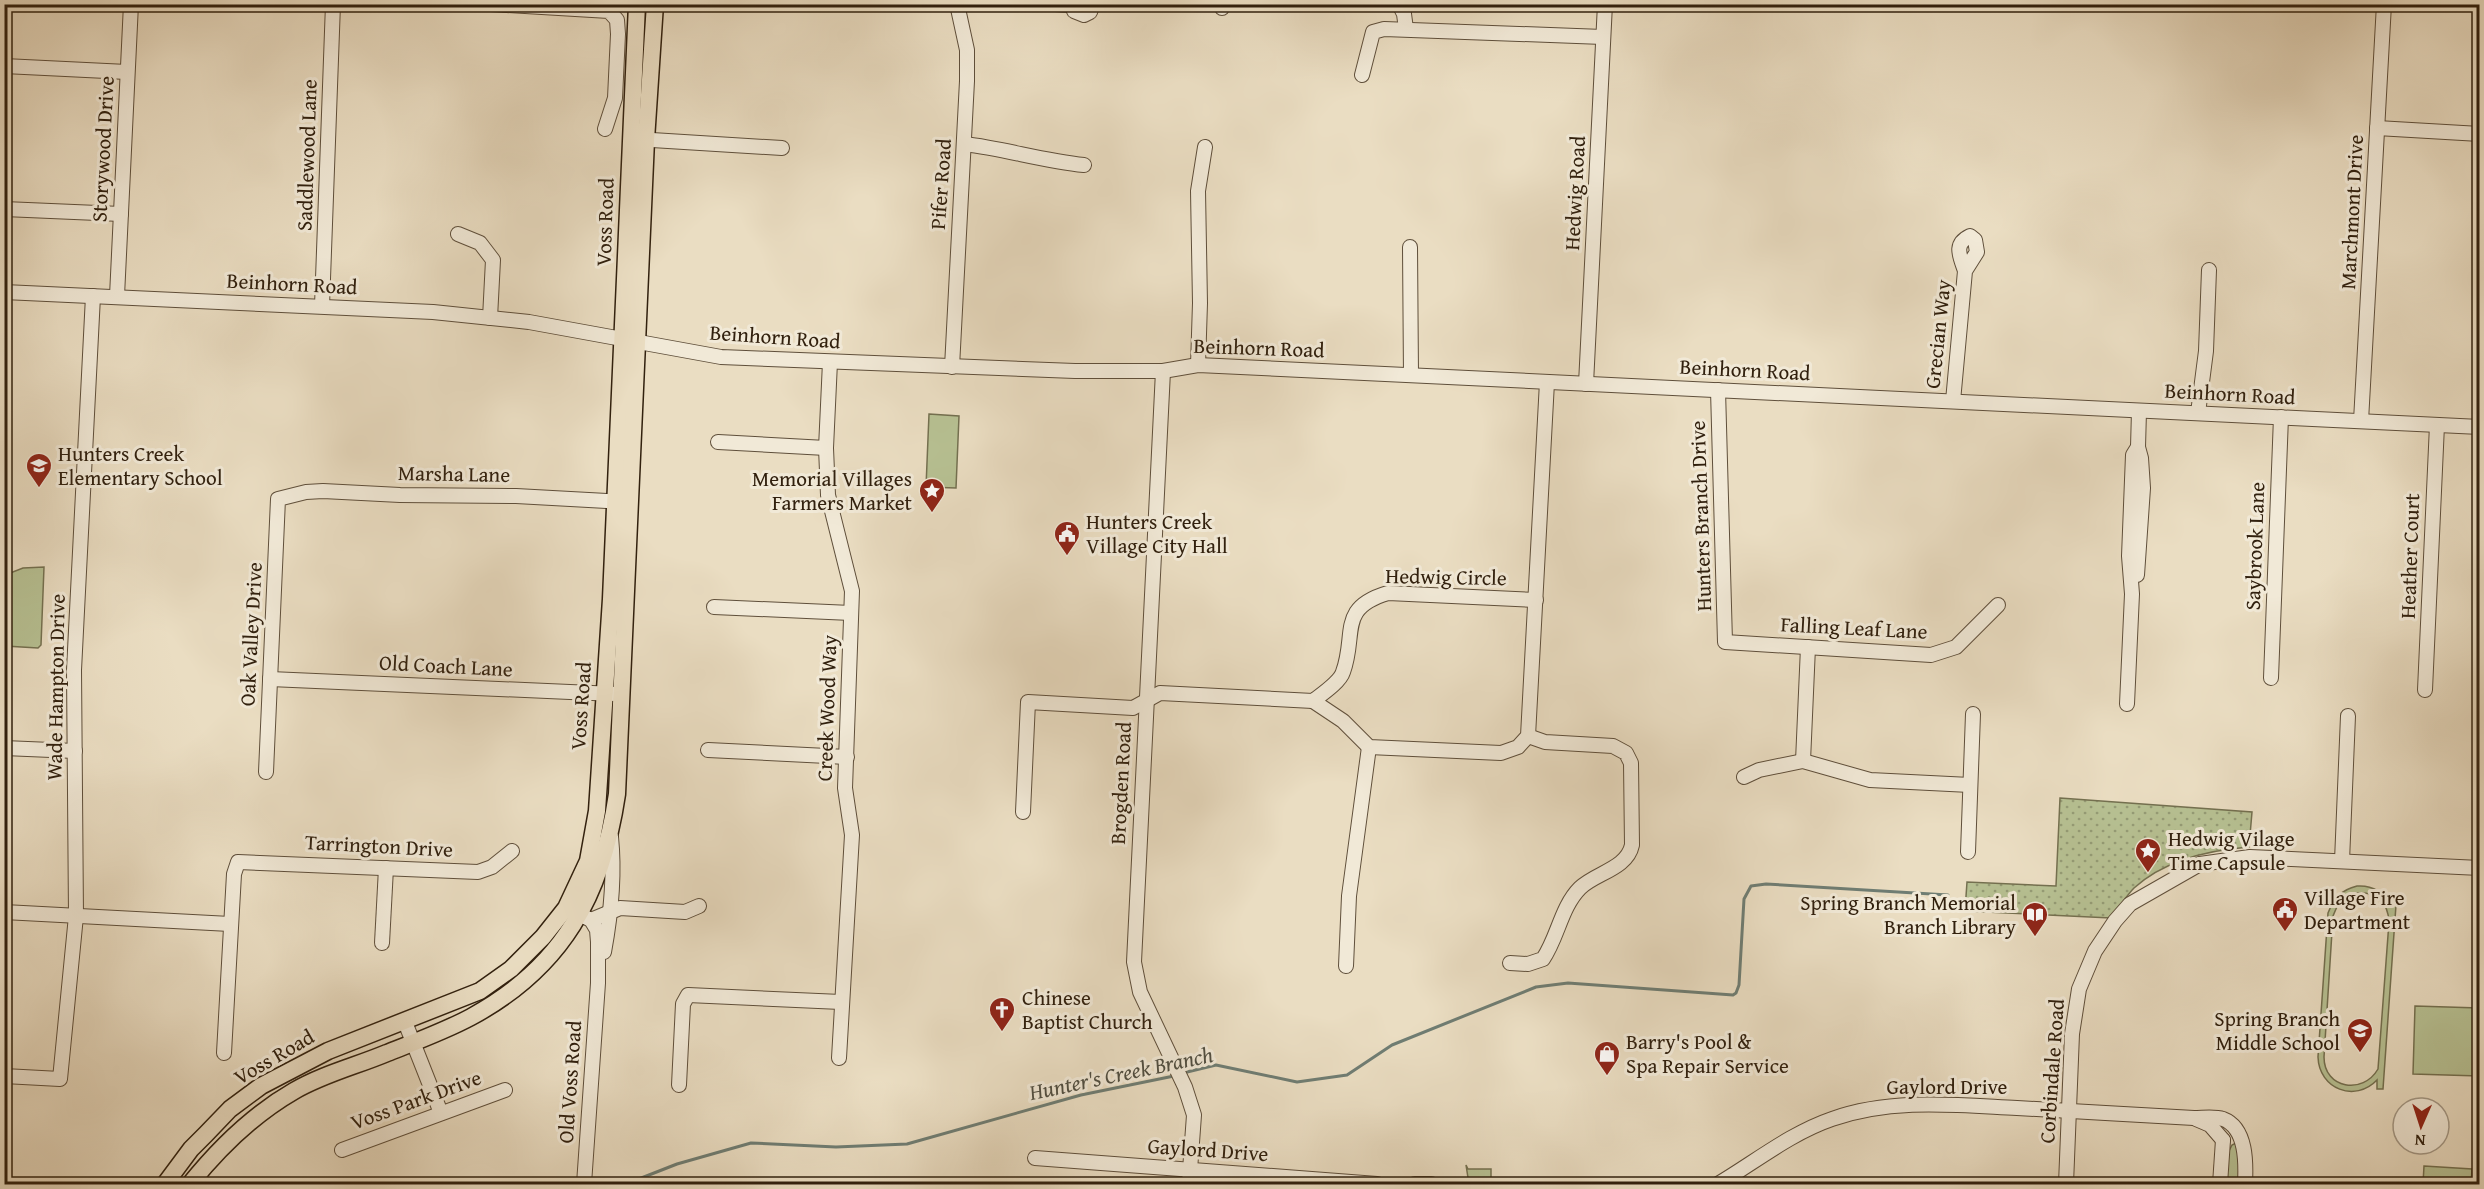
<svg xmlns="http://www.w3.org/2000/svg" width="2484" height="1189" font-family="'Gentium Book Plus',serif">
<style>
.grass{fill:#b7c193;stroke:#747050;stroke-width:1.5;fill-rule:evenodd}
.park{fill:url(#park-dots);stroke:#747050;stroke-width:1.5}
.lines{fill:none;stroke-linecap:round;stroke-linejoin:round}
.stream{stroke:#6f7d73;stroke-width:3}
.minor-casing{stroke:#5f4f3b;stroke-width:16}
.major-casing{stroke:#31200e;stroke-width:19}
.minor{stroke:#f1e9d7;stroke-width:14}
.major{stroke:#eaddc2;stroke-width:16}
.labels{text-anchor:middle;stroke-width:6;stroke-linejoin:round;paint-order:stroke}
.street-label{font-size:21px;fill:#31200e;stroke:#f1e9d7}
.poi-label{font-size:21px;fill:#31200e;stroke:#f1e9d7;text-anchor:start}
.water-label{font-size:22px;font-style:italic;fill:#504e41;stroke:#f1e9d7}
</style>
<defs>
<pattern id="park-dots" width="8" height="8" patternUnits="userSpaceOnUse" patternTransform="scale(1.5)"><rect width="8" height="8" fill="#b7c193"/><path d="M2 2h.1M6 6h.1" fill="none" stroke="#959c76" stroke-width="1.8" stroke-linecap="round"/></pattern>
</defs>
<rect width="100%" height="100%" fill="#eaddc2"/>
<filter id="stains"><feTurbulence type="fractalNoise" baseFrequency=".00333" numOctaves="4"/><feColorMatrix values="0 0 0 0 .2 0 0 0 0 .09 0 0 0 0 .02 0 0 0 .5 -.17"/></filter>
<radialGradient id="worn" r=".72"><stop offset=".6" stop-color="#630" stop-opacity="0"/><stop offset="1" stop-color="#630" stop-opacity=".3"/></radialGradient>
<g class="grass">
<path d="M929,414L959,416L956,488L926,487Z"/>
<path d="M44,567L41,645L38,648L5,646V575L23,568Z"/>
<path d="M2357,886C2372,885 2383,891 2391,905H2396L2383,1089H2377V1080C2355,1103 2319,1089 2318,1057L2328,913C2334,898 2341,890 2357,886ZM2356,893C2376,891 2388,902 2389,922L2378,1069C2363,1095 2324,1089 2324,1057L2333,916L2339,902Z"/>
<path d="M2415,1006L2479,1008V1076L2413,1074Z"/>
<path d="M2236,1143L2238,1145L2242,1184H2224L2228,1153L2232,1145Z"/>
<path d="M1466,1165L1468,1169H1491V1184H1469Z"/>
<path d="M2424,1166L2472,1169L2471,1184H2423Z"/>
</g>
<path class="park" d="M2060,798L2252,812L2249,847C2209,850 2165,860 2134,888C2126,896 2119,908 2111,918L1965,911L1967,882L2056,886Z"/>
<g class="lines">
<g class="stream">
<path d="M1183,1073L1216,1065L1297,1082L1347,1075L1392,1045L1536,987L1568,983L1733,995L1736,993L1739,985L1744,899L1751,886L1766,884L1948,895"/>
<path d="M626,1184L677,1164L751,1143L836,1147L907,1144L1081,1095L1174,1076"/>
</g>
<defs>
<g id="minor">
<path d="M491,4L609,11L617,20L618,34L615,98L605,129"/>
<path d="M1055,4L1071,5"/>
<path d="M1072,4L1074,11L1084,15L1090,12L1093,4"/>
<path d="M1399,4L1404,14L1406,29"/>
<path d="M1222,8V4"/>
<path d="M4,66L127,72"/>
<path d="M1362,75L1373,32L1384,29L1603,37"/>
<path d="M2377,128L2480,134"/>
<path d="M636,139L782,148"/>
<path d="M965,144C1005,149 1044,161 1084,165"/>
<path d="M4,209L121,214"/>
<path d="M458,234L480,243L493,260L490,318"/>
<path d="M1410,247L1411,375"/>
<path d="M4,292L433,312L529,322L721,357L1075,371H1163L1198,365L2480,427"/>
<path d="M117,296L131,4"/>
<path d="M322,306L333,4"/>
<path d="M830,362L826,448L828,495L852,591L845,788L852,835L839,1058"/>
<path d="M1198,365L1200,303L1198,191L1205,147"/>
<path d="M952,367L967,81V50L957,4"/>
<path d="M1163,371L1134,962L1140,992L1185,1087L1194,1115L1189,1184"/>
<path d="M1586,384L1605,4"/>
<path d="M1718,390L1725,642L1931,655L1956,647L1998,605"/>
<path d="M1953,401L1965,271L1977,252L1975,240L1970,236C1953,244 1960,256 1965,271"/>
<path d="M2198,413L2206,351L2209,270"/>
<path d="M2361,421L2384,4"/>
<path d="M718,442L826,448"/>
<path d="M2137,575L2143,488L2141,458L2138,447L2139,411"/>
<path d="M714,607L851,613"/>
<path d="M2271,678L2281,417"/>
<path d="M270,679L615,694"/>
<path d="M2425,690L2437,425"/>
<path d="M1313,701L1343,721L1369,747L1501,753L1518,747L1528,736L1547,382"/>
<path d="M2127,704L2132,594L2129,556L2133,455L2138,447"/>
<path d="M4,748L75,751"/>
<path d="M708,750L847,757"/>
<path d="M1803,761L1808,647"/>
<path d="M266,772L278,499L306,492L323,491L400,495L516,496L625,502"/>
<path d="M1744,777L1759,770L1803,761L1870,780L1970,785"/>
<path d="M1023,812L1028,702L1133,708L1160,693L1313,701C1322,694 1340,682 1343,672C1357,634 1337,608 1388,593L1536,600"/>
<path d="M1968,852L1973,714"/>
<path d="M2342,861L2348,716"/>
<path d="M571,910L591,920L597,930L598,942V983L584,1184"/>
<path d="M4,912L230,924"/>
<path d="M591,920L620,908L685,912L699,906"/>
<path d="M382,943L386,868"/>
<path d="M604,952C611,914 615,875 611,837"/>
<path d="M1510,963L1528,964L1543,959C1558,937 1561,907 1580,888C1595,873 1627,869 1632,845L1631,763L1626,753L1613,746L1545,742L1528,736"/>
<path d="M1346,966L1349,896L1369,747"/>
<path d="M405,1022L441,1113"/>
<path d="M224,1053L234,874L238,862L478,872L492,867L512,851"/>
<path d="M4,1076L60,1079L76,916L74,670L93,296"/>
<path d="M679,1085L683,1004L688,995L841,1002"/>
<path d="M2196,1119L2210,1125L2223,1140"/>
<path d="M342,1150L505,1090"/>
<path d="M1035,1158L1377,1184"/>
<path d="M1415,1184H1431"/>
<path d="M1718,1184C1755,1162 1791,1133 1832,1119C1892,1098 1955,1105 2017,1108C2076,1111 2135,1115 2194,1118C2203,1118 2214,1116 2223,1119C2247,1128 2246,1164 2245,1184"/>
<path d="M2066,1184L2072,1034L2079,989L2095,951L2115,921L2130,904L2200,864L2250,857L2480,868"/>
<path d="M2220,1184L2223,1140"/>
</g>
<g id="major">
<path d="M165,1184L191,1149L206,1134L230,1109L261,1086L328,1051L480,991L511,969L543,937L566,908L588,861L597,811L611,599L637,4"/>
<path d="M190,1184C219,1148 254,1114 294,1091C323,1074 356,1066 387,1053C415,1042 445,1031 471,1017C563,967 602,895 617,794L646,140L655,4"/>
</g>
</defs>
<use href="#minor" class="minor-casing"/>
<use href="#major" class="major-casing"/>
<use href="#minor" class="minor"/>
<use href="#major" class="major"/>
</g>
<defs>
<symbol id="school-pin" viewBox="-11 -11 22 30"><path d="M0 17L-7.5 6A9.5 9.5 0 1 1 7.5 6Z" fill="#8f2418" stroke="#f1e9d7"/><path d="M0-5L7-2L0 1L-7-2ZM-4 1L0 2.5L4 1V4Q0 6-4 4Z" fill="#fff"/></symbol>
<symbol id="sight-pin" viewBox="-11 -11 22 30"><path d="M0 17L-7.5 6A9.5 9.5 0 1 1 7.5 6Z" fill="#8f2418" stroke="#f1e9d7"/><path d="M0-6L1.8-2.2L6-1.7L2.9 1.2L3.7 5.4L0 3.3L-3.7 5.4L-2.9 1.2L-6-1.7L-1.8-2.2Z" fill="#fff"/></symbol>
<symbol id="civic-pin" viewBox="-11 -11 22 30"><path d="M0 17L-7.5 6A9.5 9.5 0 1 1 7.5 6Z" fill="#8f2418" stroke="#f1e9d7"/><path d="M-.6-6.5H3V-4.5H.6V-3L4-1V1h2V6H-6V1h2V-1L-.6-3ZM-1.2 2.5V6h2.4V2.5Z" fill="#fff"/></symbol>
<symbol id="library-pin" viewBox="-11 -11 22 30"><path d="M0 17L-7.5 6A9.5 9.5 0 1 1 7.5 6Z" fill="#8f2418" stroke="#f1e9d7"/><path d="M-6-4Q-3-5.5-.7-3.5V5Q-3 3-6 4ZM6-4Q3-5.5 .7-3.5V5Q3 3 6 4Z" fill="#fff"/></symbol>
<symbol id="church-pin" viewBox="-11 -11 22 30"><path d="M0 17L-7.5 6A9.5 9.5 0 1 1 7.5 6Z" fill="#8f2418" stroke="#f1e9d7"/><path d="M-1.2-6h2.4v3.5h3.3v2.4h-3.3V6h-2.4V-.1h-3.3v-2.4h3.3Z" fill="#fff"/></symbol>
<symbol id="shop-pin" viewBox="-11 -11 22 30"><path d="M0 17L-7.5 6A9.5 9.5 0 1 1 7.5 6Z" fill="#8f2418" stroke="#f1e9d7"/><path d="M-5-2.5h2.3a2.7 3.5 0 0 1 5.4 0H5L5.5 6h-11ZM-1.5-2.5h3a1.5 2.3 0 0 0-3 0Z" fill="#fff"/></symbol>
</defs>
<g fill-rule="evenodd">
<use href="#school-pin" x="24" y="451" width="30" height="40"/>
<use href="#sight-pin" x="917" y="476" width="30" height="40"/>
<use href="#civic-pin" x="1052" y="519" width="30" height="40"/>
<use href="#sight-pin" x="2133" y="836" width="30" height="40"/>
<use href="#civic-pin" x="2270" y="895" width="30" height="40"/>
<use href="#library-pin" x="2020" y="900" width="30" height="40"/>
<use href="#church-pin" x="987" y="995" width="30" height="40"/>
<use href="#school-pin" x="2345" y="1016" width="30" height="40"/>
<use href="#shop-pin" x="1592" y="1039" width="30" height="40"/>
</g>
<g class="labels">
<g class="street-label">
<text transform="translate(103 149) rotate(-87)" y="7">Storywood Drive</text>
<text transform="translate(307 155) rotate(-88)" y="7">Saddlewood Lane</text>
<text transform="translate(941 184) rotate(-86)" y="7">Pifer Road</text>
<text transform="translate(1575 193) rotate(-87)" y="7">Hedwig Road</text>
<text transform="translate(2352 212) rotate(-87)" y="7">Marchmont Drive</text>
<text transform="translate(605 222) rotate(-88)" y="7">Voss Road</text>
<text transform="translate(292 284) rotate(3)" y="7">Beinhorn Road</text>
<text transform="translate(1938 334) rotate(-84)" y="7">Grecian Way</text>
<text transform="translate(775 337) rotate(4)" y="7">Beinhorn Road</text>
<text transform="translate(1259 348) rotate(2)" y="7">Beinhorn Road</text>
<text transform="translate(1745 370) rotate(3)" y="7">Beinhorn Road</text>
<text transform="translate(2230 394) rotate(3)" y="7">Beinhorn Road</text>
<text transform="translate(454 474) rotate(1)" y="7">Marsha Lane</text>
<text transform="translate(1701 516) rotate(-92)" y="7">Hunters Branch Drive</text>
<text transform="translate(2255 546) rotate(-88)" y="7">Saybrook Lane</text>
<text transform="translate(2410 556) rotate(-88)" y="7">Heather Court</text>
<text transform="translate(1446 577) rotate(1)" y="7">Hedwig Circle</text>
<text transform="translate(1854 628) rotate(3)" y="7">Falling Leaf Lane</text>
<text transform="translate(251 634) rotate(-87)" y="7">Oak Valley Drive</text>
<text transform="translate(446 666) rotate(3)" y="7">Old Coach Lane</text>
<text transform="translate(56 687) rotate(-89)" y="7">Wade Hampton Drive</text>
<text transform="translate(581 706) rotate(-86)" y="7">Voss Road</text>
<text transform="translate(827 708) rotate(-88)" y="7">Creek Wood Way</text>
<text transform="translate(1121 783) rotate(-87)" y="7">Brogden Road</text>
<text transform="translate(379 846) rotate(3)" y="7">Tarrington Drive</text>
<text transform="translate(274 1057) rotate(-30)" y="7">Voss Road</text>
<text transform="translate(2052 1071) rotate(-86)" y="7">Corbindale Road</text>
<text transform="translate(570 1082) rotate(-86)" y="7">Old Voss Road</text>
<text x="1947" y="1094">Gaylord Drive</text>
<text transform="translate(416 1100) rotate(-20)" y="7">Voss Park Drive</text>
<text transform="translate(1208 1150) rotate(4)" y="7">Gaylord Drive</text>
</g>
<g class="poi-label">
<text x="58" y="461">Hunters Creek<tspan x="58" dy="24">Elementary School</tspan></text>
<text x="912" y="486" text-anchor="end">Memorial Villages<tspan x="912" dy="24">Farmers Market</tspan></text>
<text x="1086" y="529">Hunters Creek<tspan x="1086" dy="24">Village City Hall</tspan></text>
<text x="2168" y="846">Hedwig Vilage<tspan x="2168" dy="24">Time Capsule</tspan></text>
<text x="2304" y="905">Village Fire<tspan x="2304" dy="24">Department</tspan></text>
<text x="2016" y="910" text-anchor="end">Spring Branch Memorial<tspan x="2016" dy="24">Branch Library</tspan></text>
<text x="1022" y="1005">Chinese<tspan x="1022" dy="24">Baptist Church</tspan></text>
<text x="2340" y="1026" text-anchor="end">Spring Branch<tspan x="2340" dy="24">Middle School</tspan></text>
<text x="1626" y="1049">Barry's Pool &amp;<tspan x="1626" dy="24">Spa Repair Service</tspan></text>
</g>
<g class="water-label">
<text transform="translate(1121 1073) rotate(-12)" y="8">Hunter's Creek Branch</text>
</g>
</g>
<rect width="2484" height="1189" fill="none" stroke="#eaddc2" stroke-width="24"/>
<rect x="6" y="6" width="2472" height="1177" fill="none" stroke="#31200e" stroke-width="3"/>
<rect x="12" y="12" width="2460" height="1165" fill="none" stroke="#31200e" stroke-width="1.5"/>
<g transform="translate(2421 1126) rotate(183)"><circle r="28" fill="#f1e9d7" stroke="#a49987" stroke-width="1.5"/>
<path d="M0-4.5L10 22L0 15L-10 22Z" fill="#8f2418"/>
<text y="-9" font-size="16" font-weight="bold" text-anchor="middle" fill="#31200e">N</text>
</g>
<rect width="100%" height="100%" filter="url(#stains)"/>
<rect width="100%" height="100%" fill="url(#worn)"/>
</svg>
